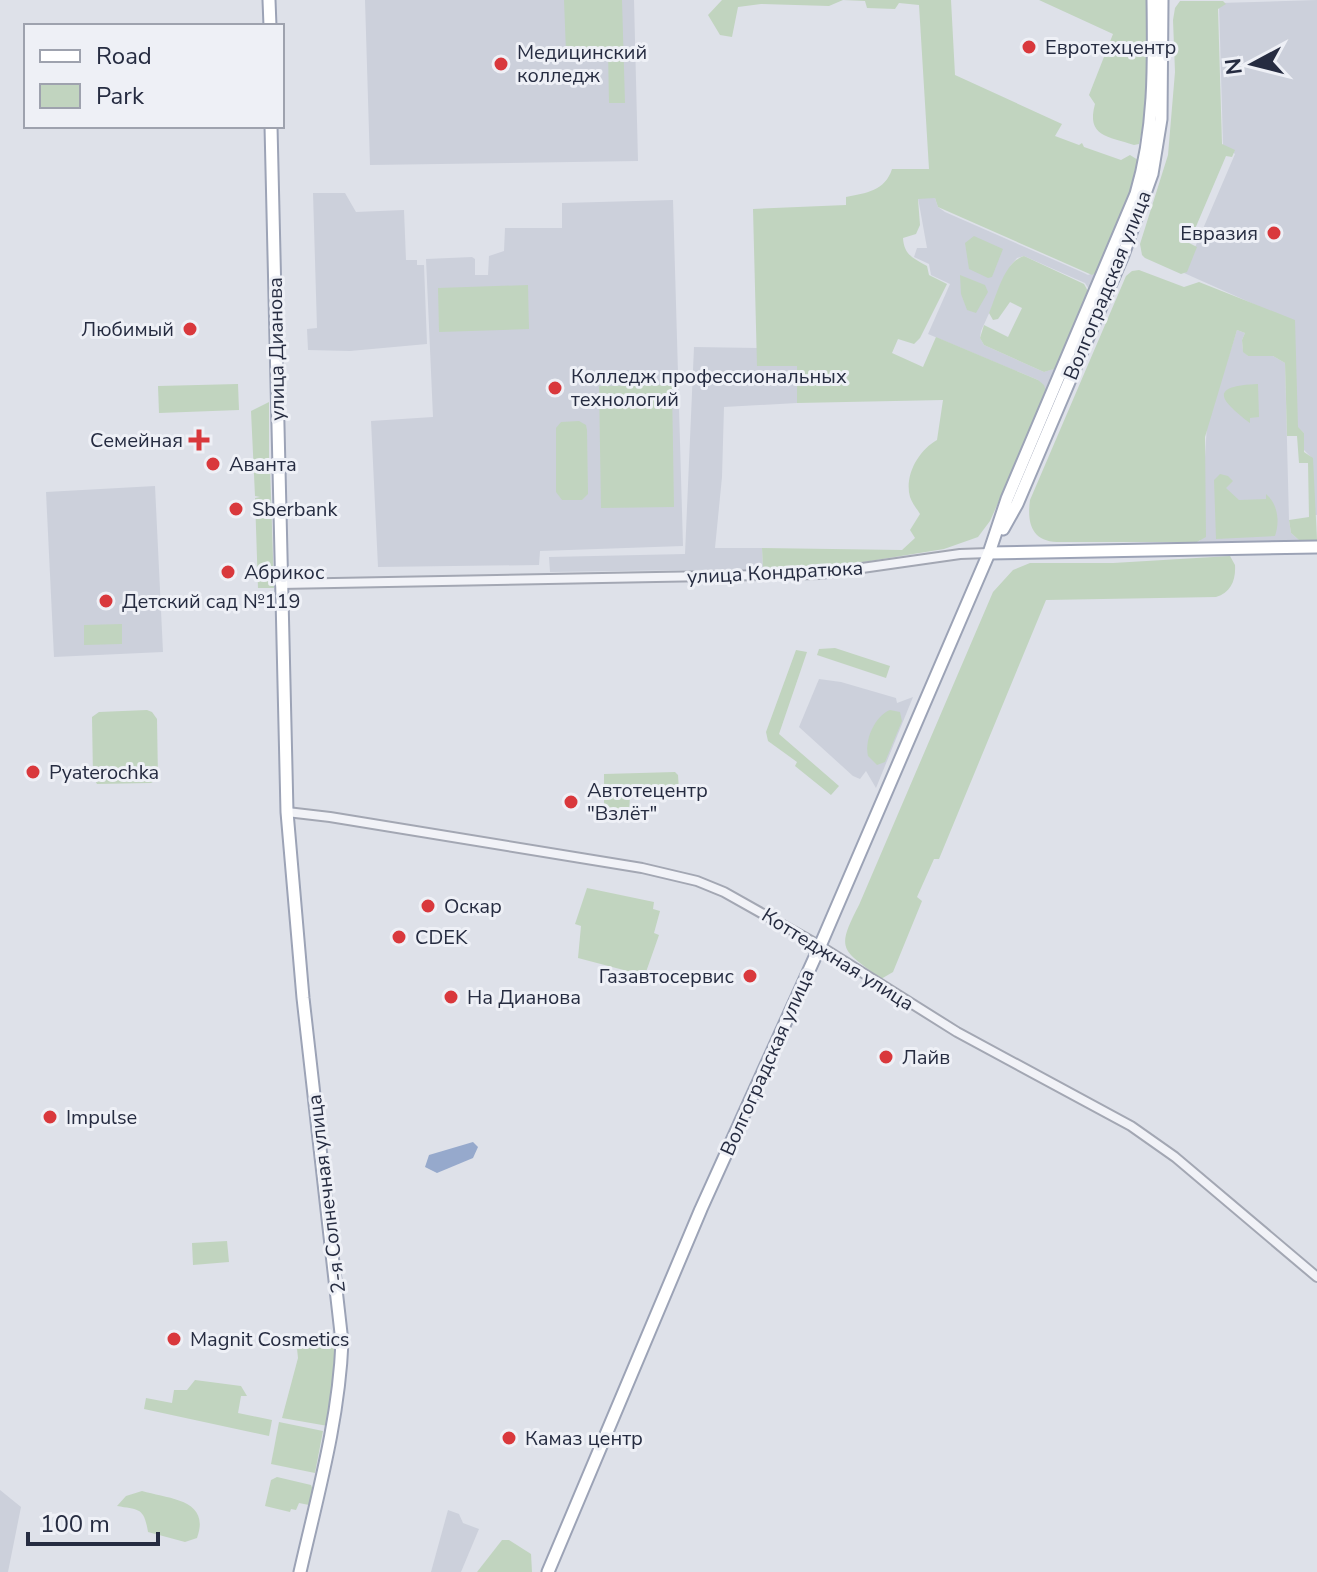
<svg xmlns="http://www.w3.org/2000/svg" width="1317" height="1572" font-family="'Nunito Sans',sans-serif">
<style>
.built{fill:#ccd0db}
.green{fill:#c1d4bf}
.water{fill:#96a9cc}
.lines{fill:none;stroke-linecap:round;stroke-linejoin:round}
.minor-casing{stroke:#a3a7b3;stroke-width:12}
.major-casing{stroke:#9ca3b6;stroke-width:15}
.minor{stroke:#f1f2f7;stroke-width:8}
.major{stroke:#fff;stroke-width:11}
.poi-dot{fill:#d9383c;stroke:#eef0f6;stroke-width:3}
.labels{text-anchor:middle;stroke-width:6;stroke-linejoin:round;paint-order:stroke}
.poi-label{font-size:20px;fill:#262c41;stroke:#eef0f6;text-anchor:start}
.street-label{font-size:20px;fill:#262c41;stroke:#eef0f6}
</style>
<rect width="100%" height="100%" fill="#dee1e9"/>
<g class="built">
<path d="M365,0H634L638,161L370,165Z"/>
<path d="M1317,0V515H1312L1311,457L1304,450V433L1297,427L1294,322L1184,273L1235,154L1223,145L1219,3Z"/>
<path d="M313,193H345L356,212L404,210L406,260H417V265H424L427,344L350,351L308,350L307,329L317,328Z"/>
<path d="M918,198H935L938,207L945,212L1084,273L1088,275L1099,271L1090,291L1085,283L1024,256L1017,258L1011,265L981,331L980,338L984,345L1044,372L1059,367L1047,394L1038,380L928,334L950,284L931,275L929,264L914,257L917,248H927Z"/>
<path d="M673,200L683,546L540,551L539,565L378,567L371,421L433,417L426,259L472,257L475,259V275H488L489,256L504,251L505,228H562V203Z"/>
<path d="M1237,330L1245,333L1242,340L1243,351L1248,356H1273L1285,363L1289,520L1291,533L1300,541L1197,542L1200,541L1207,424Z"/>
<path d="M694,347L758,348L797,366V403L724,407L722,477L715,548H762L763,569L550,572L549,557L685,554Z"/>
<path d="M155,486L163,652L54,657L46,492Z"/>
<path d="M819,679L841,682L896,698L897,703L913,697L876,788L866,771L860,779L853,776L799,727Z"/>
<path d="M0,1490L21,1507L8,1572H0Z"/>
<path d="M448,1510L459,1514L463,1523L479,1529L461,1572H431Z"/>
</g>
<g class="green">
<path d="M564,0H622L625,103H609L608,51L566,52Z"/>
<path d="M722,0H951L955,75L1062,124L1055,136L1079,145L1082,143L1084,147L1121,160L1130,155L1138,160L1140,165L1099,271L1092,275L938,207L935,198L918,199L920,225L916,234L903,238C904,255 913,258 927,266L929,275L947,284L920,338L914,344L898,339L892,353L923,367L936,337L1038,380L1044,385L1047,394L990,521L978,537L944,549L858,563L763,569L762,548L902,550L915,538L910,530L920,514C917,509 912,503 910,497C904,475 919,450 937,440L943,400L797,403V366H757L753,209L846,205V197C866,193 885,191 892,169H929L919,5L899,3L895,9L867,8L865,1L843,0L829,6L761,4L738,7L732,37L720,35L708,15Z"/>
<path d="M1039,0H1148L1150,2L1147,6L1146,111L1139,144L1134,145C1108,136 1086,137 1095,104L1089,95L1113,34Z"/>
<path d="M1180,1H1223L1226,4L1218,9L1222,144L1235,150L1232,157L1226,156L1189,243L1197,247L1187,272L1181,274L1145,258L1142,255L1140,244L1168,155L1175,72L1173,20L1175,8Z"/>
<path d="M974,236L1003,249L992,277L988,278L969,269L965,243Z"/>
<path d="M1024,256L1084,284L1089,293L1057,368L1044,372L984,345L980,338L984,325L1008,337L1022,308L1010,302L998,319L993,320L989,313C997,295 1004,262 1024,256Z"/>
<path d="M1139,270L1184,287L1199,282L1295,320L1298,427L1304,433V452L1313,458L1317,540L1300,541L1291,533L1289,520L1309,517L1308,463H1299L1297,436H1287L1285,363L1273,356H1248L1243,352L1242,340L1245,333L1237,330L1205,437L1206,537L1197,542H1057C1031,541 1027,522 1030,500L1126,276L1132,271Z"/>
<path d="M960,275L985,285L988,292L976,313L967,310L961,294Z"/>
<path d="M528,285L529,329L439,332L438,288Z"/>
<path d="M238,384L239,410L159,413L158,386Z"/>
<path d="M1258,384L1259,417L1250,418V423C1219,399 1209,386 1258,384Z"/>
<path d="M672,385L674,507L601,508L599,386Z"/>
<path d="M269,402V464L258,465L270,466L274,588H258L255,498L260,497L255,496L251,411Z"/>
<path d="M579,421L586,425L587,430L588,494L582,500H562L556,492V428L561,422Z"/>
<path d="M1220,474L1228,476L1233,481L1226,488L1239,500L1266,499V494C1278,504 1280,522 1275,536L1216,539L1214,480Z"/>
<path d="M1230,556L1235,565C1236,580 1231,593 1216,597L1046,600L939,859H934L917,897L922,901L893,972L881,979C842,949 835,951 859,905L993,592L1013,570L1030,563H1113Z"/>
<path d="M122,624V644L84,645V625Z"/>
<path d="M835,648L890,666L886,678L817,655L819,649Z"/>
<path d="M796,650L807,652L779,734L839,786L831,795L795,766L797,762L768,741L766,732Z"/>
<path d="M147,710L152,712L157,719L158,779L151,783L97,784L93,777L92,717L99,712Z"/>
<path d="M890,710L900,712L902,721L885,762L877,765L868,756C864,740 875,716 890,710Z"/>
<path d="M675,772L678,775L679,791L676,795L630,796L629,813L604,815V774Z"/>
<path d="M587,888L654,902L653,909L660,911L654,933L659,935L646,972L635,973L578,958L581,926L575,924Z"/>
<path d="M227,1241L229,1262L193,1265L192,1243Z"/>
<path d="M296,1339L336,1345L335,1387L328,1426L282,1418L298,1358Z"/>
<path d="M195,1380L241,1386L247,1396H241L238,1413L272,1420L269,1436L144,1409L146,1398L172,1403L174,1390H187Z"/>
<path d="M279,1422L323,1431L315,1473L271,1464Z"/>
<path d="M277,1477L311,1485L313,1490L309,1505L299,1503L296,1510L291,1509L290,1512L265,1506L271,1480Z"/>
<path d="M142,1491C169,1499 211,1499 197,1538L185,1542L148,1532C144,1507 139,1510 117,1506L126,1496Z"/>
<path d="M502,1540H509L531,1554L532,1572H477Z"/>
</g>
<path class="water" d="M473,1142L478,1147L473,1158L437,1173L425,1167L429,1155Z"/>
<g class="lines">
<defs>
<g id="minor">
<path d="M280,584L820,574L960,554L989,553"/>
<path d="M287,812L330,817L642,868L697,881L724,892L820,946L957,1032L1131,1126L1175,1157L1317,1277"/>
</g>
<g id="major">
<path d="M269,0L270,26"/>
<path d="M271,126L287,812L303,998L342,1342C339,1420 317,1497 300,1572"/>
<path d="M1003,529L1017,504L1123,255L1152,174L1161,119L1162,0"/>
<path d="M989,553L1317,547"/>
<path d="M548,1572L701,1209L820,946L989,553L1007,499L1136,194C1155,130 1154,66 1153,0"/>
</g>
</defs>
<use href="#minor" class="minor-casing"/>
<use href="#major" class="major-casing"/>
<use href="#minor" class="minor"/>
<use href="#major" class="major"/>
</g>
<g class="poi-dot">
<circle cx="1029" cy="47" r="8"/>
<circle cx="501" cy="64" r="8"/>
<circle cx="1274" cy="233" r="8"/>
<circle cx="190" cy="329" r="8"/>
<circle cx="555" cy="388" r="8"/>
<path d="M195 428h8v8h8v8h-8v8h-8v-8h-8v-8h8z"/>
<circle cx="213" cy="464" r="8"/>
<circle cx="236" cy="509" r="8"/>
<circle cx="228" cy="572" r="8"/>
<circle cx="106" cy="601" r="8"/>
<circle cx="33" cy="772" r="8"/>
<circle cx="571" cy="802" r="8"/>
<circle cx="428" cy="906" r="8"/>
<circle cx="399" cy="937" r="8"/>
<circle cx="750" cy="976" r="8"/>
<circle cx="451" cy="997" r="8"/>
<circle cx="886" cy="1057" r="8"/>
<circle cx="50" cy="1117" r="8"/>
<circle cx="174" cy="1339" r="8"/>
<circle cx="509" cy="1438" r="8"/>
</g>
<g class="labels">
<g class="poi-label">
<text x="1045" y="54">Евротехцентр</text>
<text x="517" y="59">Медицинский<tspan x="517" dy="23">колледж</tspan></text>
<text x="1258" y="240" text-anchor="end">Евразия</text>
<text x="174" y="336" text-anchor="end">Любимый</text>
<text x="571" y="383">Колледж профессиональных<tspan x="571" dy="23">технологий</tspan></text>
<text x="183" y="447" text-anchor="end">Семейная</text>
<text x="229" y="471">Аванта</text>
<text x="252" y="516">Sberbank</text>
<text x="244" y="579">Абрикос</text>
<text x="122" y="608">Детский сад №119</text>
<text x="49" y="779">Pyaterochka</text>
<text x="587" y="797">Автотецентр<tspan x="587" dy="23">"Взлёт"</tspan></text>
<text x="444" y="913">Оскар</text>
<text x="415" y="944">CDEK</text>
<text x="734" y="983" text-anchor="end">Газавтосервис</text>
<text x="467" y="1004">На Дианова</text>
<text x="902" y="1064">Лайв</text>
<text x="66" y="1124">Impulse</text>
<text x="190" y="1346">Magnit Cosmetics</text>
<text x="525" y="1445">Камаз центр</text>
</g>
<g class="street-label">
<text transform="translate(1107 285) rotate(-68)" y="7">Волгоградская улица</text>
<text transform="translate(276 349) rotate(-91)" y="7">улица Дианова</text>
<text transform="translate(775 572) rotate(-3)" y="7">улица Кондратюка</text>
<text transform="translate(838 959) rotate(32)" y="7">Коттеджная улица</text>
<text transform="translate(767 1062) rotate(-66)" y="7">Волгоградская улица</text>
<text transform="translate(326 1194) rotate(-97)" y="7">2-я Солнечная улица</text>
</g>
</g>
<rect x="24" y="24" width="260" height="104" fill="#eef0f6" stroke="#9ea2ae" stroke-width="2"/>
<rect x="40" y="50" width="40" height="12" fill="#ffffff" stroke="#9ea2ae" stroke-width="2"/>
<text x="96" y="64" font-size="24" fill="#262c41">Road</text>
<rect x="40" y="84" width="40" height="24" fill="#c1d4bf" stroke="#9ea2ae" stroke-width="2"/>
<text x="96" y="104" font-size="24" fill="#262c41">Park</text>
<g transform="translate(1253 64) rotate(263)" stroke="#eef0f6" stroke-width="6" paint-order="stroke">
<path d="M0-6L14 30L0 20L-14 30Z" fill="#262c41"/>
<text y="-12" font-size="22" font-weight="bold" text-anchor="middle" fill="#262c41">N</text>
</g>
<path d="M28 1532v12h130v-12" fill="none" stroke="#262c41" stroke-width="4"/>
<text x="40" y="1532" font-size="24" fill="#262c41" stroke="#eef0f6" stroke-width="6" paint-order="stroke">100 m</text>
</svg>
